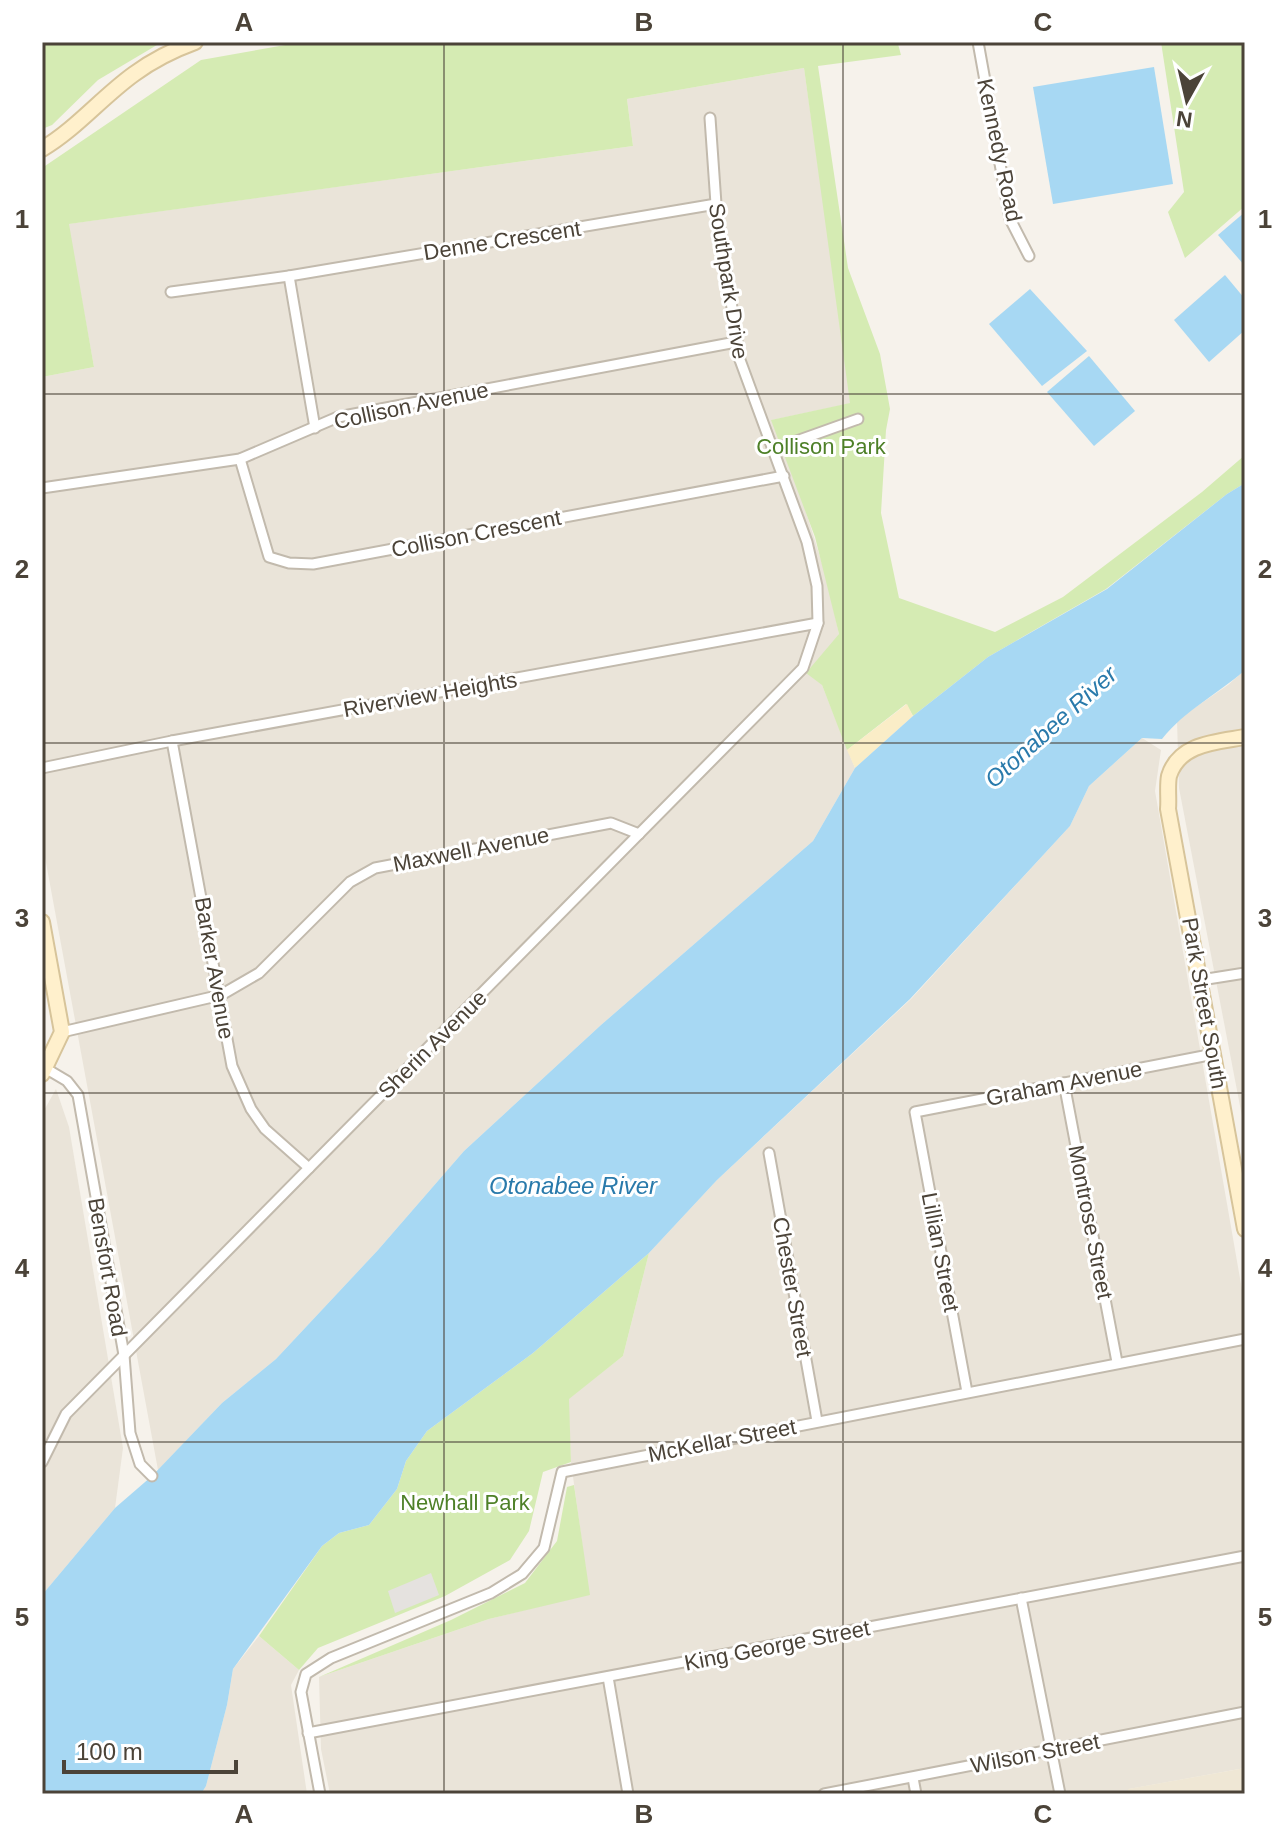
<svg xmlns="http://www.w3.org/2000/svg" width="1287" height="1836" font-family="Arial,sans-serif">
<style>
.residential{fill:#eae4d9}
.education{fill:#efe7d5}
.green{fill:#d5ebb3}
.sand{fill:#faedc7}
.parking{fill:#e5e2df}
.water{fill:#a7d8f3}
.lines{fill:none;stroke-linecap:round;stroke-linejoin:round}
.street-casing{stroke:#c2baad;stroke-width:13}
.secondary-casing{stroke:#d7c49a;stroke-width:18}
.street{stroke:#fff;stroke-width:9}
.secondary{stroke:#fff0cc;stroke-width:14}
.grid{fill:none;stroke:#4b4338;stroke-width:2;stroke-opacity:0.55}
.labels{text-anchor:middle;stroke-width:6;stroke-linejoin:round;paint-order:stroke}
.street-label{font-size:22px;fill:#4b4338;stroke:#fff}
.park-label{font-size:22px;fill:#4e8028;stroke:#fff}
.water-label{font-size:24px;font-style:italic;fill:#297aab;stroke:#fff}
.neatline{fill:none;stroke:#4b4338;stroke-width:3}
.grid-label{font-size:26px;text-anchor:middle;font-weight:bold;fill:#4b4338}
</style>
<rect width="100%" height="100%" fill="#f6f2eb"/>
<g class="residential">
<path d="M804,68L852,403L772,420L795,477L827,579L839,634L822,685L855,768L813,841L601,1025L464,1151L378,1250L276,1359L222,1403L158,1470L42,841V377L94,367L68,224L633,146L627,99Z"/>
<path d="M1245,670V1132L1179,788L1177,720L1228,685Z"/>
<path d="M1142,738L1161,750L1155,791L1245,1307V1768L1129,1789V1794H330L321,1749L319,1677L489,1619L589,1594L571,1462L568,1399L623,1356L649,1253L717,1180L911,999L1070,826L1089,786Z"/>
<path d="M56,1089L69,1127L123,1448L115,1508L42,1595V1114Z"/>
<path d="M259,1636L299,1670L291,1685L307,1794H201L206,1786L227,1705L233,1669Z"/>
</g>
<path class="education" d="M1245,1768V1794H1129L1128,1789Z"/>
<g class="green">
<path d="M42,42H162L98,80L52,125L42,129Z"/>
<path d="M302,42L898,44L901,55L818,66L848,268L880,354L890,409L886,430L881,513L899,598L995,632L1063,597L1202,492L1245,455V483L1227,494L1106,589L988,657L913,716L906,704L847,750L822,685L806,673L839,634L815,537L771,420L850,403L804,68L627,99L633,146L69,224L94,367L42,377V168L201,60Z"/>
<path d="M1161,42H1245V206L1185,258L1168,212L1184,192Z"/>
<path d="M649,1253L623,1356L569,1399L571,1462L543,1472L529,1531L510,1560L445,1596L318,1648L299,1670L259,1636L322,1546L339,1533L369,1525L397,1489L406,1461L427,1431L533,1353Z"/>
<path d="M574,1485L590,1595L489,1619L319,1677L451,1620L525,1583L557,1541L567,1487Z"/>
</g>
<path class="sand" d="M907,704L913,716L855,768L847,750Z"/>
<path class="parking" d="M431,1573L439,1595L395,1613L388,1591Z"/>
<g class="water">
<path d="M1154,67L1173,184L1053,204L1033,87Z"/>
<path d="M1245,212V266L1218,235Z"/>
<path d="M1225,275L1245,299V330L1209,362L1174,320Z"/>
<path d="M1030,289L1087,351L1042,386L989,324Z"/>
<path d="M1089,356L1135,411L1094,446L1047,392Z"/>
<path d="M1245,483V670C1218,694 1185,710 1162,739L1142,738L1089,786L1070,826L910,999L717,1180L649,1253L533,1353L427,1431L406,1461L397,1489L369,1525L339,1533L322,1546L233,1669L227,1705L206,1786L201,1794H42V1595L115,1508L152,1476L222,1403L276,1359L378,1250L464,1151L601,1025L813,841L855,768L913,716L988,657L1107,589L1227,494Z"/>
</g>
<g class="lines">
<defs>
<g id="street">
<path d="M978,42L1010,219L1029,256"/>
<path d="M289,276L315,428"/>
<path d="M171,292L289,276L716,204"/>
<path d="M774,449L858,419"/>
<path d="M240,459L269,557L289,563L313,564L784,476"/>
<path d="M42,488L240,459L338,417L736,342"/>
<path d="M172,741L232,1066L251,1109L265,1129L309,1168"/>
<path d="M42,768L172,741L818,623"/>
<path d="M1201,980L1245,973"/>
<path d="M62,1032L221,995L259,973L350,882L375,868L611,823L639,834"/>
<path d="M45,1068L67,1081L78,1095L124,1355L130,1433L140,1464L152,1476"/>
<path d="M1064,1083L1117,1362"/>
<path d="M769,1153L817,1421"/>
<path d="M967,1392L915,1112L1214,1054"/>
<path d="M42,1462L66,1414L803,668L818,623L817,586L807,542L740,360L716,204L710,118"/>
<path d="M1021,1598L1060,1794"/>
<path d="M608,1677L628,1794"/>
<path d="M308,1733L1245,1556"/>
<path d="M913,1778L916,1794"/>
<path d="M320,1794L301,1692L306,1674L331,1658L491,1593L522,1574L544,1548L562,1472L1245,1339"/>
<path d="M824,1794L1245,1712"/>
</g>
<g id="secondary">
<path d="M42,149C76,129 102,97 134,74C153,60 173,50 195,42"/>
<path d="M1245,737C1217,742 1179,743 1169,776C1167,786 1169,799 1168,809L1245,1229"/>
<path d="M42,922L62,1032L42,1074"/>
</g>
</defs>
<use href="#street" class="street-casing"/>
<use href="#secondary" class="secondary-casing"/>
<use href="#street" class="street"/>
<use href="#secondary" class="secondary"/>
</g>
<path class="grid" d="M444,42V1794M843,42V1794M42,394H1245M42,743H1245M42,1093H1245M42,1442H1245"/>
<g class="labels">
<g class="street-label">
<text transform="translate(1000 150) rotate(78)" y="8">Kennedy Road</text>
<text transform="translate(502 240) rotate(-9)" y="8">Denne Crescent</text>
<text transform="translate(729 281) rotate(81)" y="8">Southpark Drive</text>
<text transform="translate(411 405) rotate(-12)" y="8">Collison Avenue</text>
<text transform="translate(476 533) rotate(-11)" y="8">Collison Crescent</text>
<text transform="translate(430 694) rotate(-10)" y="8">Riverview Heights</text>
<text transform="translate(471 849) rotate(-11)" y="8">Maxwell Avenue</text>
<text transform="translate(215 968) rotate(80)" y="8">Barker Avenue</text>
<text transform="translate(1205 1003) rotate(80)" y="8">Park Street South</text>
<text transform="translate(432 1044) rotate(-45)" y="8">Sherin Avenue</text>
<text transform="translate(1064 1083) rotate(-11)" y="8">Graham Avenue</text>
<text transform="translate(1091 1222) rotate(79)" y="8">Montrose Street</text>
<text transform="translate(941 1252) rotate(79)" y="8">Lillian Street</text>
<text transform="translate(108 1267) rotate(80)" y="8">Bensfort Road</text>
<text transform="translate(793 1287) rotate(80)" y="8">Chester Street</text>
<text transform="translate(722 1440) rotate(-11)" y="8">McKellar Street</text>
<text transform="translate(777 1645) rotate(-11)" y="8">King George Street</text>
<text transform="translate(1035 1753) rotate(-11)" y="8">Wilson Street</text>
</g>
<g class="park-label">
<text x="821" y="454">Collison Park</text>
<text x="465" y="1510">Newhall Park</text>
</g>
<g class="water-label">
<text transform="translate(1051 727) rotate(-42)" y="8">Otonabee River</text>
<text x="573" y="1194">Otonabee River</text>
</g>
</g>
<rect width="1287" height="1836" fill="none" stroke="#ffffff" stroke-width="88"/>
<g transform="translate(1187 100) rotate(188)" stroke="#ffffff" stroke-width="6" paint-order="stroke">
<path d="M0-6L14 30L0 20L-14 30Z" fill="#4b4338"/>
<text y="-12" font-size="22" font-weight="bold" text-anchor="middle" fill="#4b4338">N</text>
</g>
<path d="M64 1760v12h172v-12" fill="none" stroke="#4b4338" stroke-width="4"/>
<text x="76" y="1760" font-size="24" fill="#4b4338" stroke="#ffffff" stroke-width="6" paint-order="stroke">100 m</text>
<rect x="44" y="44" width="1199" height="1748" class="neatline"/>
<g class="grid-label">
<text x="244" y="31">A</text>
<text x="644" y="31">B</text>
<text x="1043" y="31">C</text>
<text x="22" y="228">1</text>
<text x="1265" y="228">1</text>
<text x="22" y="578">2</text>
<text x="1265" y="578">2</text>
<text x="22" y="927">3</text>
<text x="1265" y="927">3</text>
<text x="22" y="1277">4</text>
<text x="1265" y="1277">4</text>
<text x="22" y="1626">5</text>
<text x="1265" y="1626">5</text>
<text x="244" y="1823">A</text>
<text x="644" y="1823">B</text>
<text x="1043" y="1823">C</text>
</g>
</svg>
